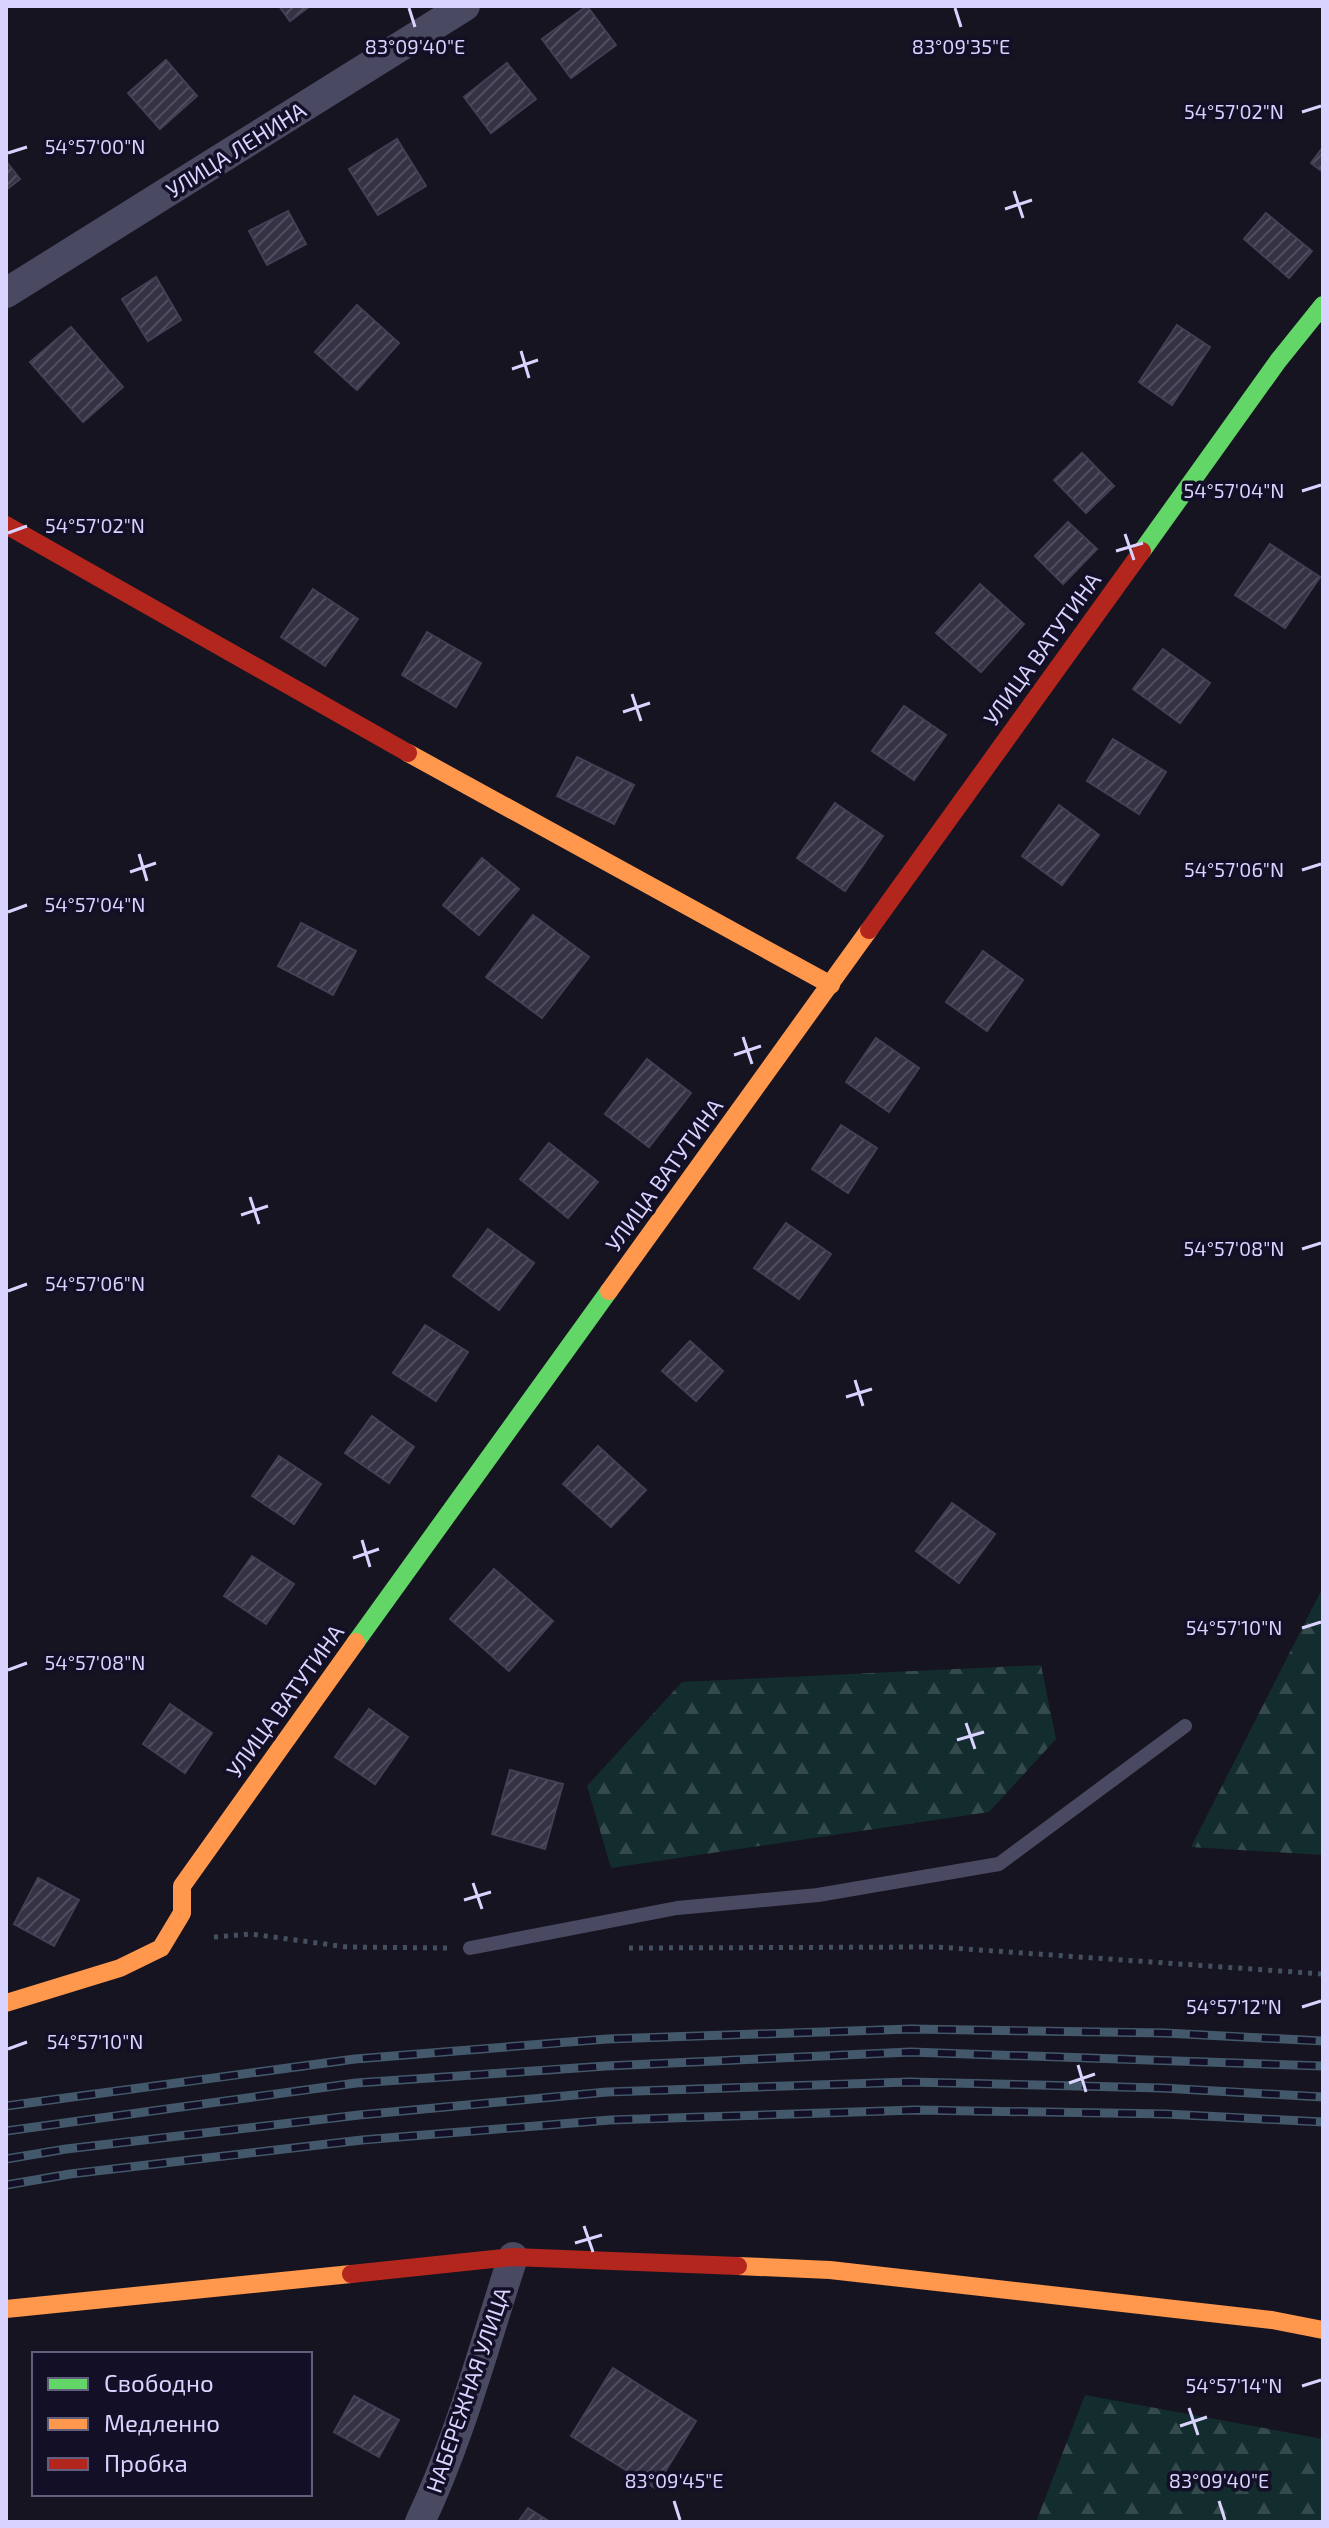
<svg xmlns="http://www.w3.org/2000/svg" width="1329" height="2528" font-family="'Exo 2',sans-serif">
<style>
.forest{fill:url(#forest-firs)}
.building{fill:url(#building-hatch);stroke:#433f54;stroke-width:2}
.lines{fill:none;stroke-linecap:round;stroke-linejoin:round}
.path{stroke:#44505f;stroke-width:5;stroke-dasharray:4 6;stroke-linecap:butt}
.lane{stroke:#4a4962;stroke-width:14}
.street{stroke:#4a4962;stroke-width:30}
.fast{stroke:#63d668;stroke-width:18}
.slow{stroke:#ff974d;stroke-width:18}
.jam{stroke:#b3261e;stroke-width:18}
.rail-casing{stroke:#43596b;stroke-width:9}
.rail{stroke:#130f26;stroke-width:6;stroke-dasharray:18;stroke-linecap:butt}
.ticks{fill:none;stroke:#d9d4ff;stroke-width:3}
.labels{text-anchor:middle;stroke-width:7;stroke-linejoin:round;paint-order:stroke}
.street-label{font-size:22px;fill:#d9d4ff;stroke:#130f26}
.ticks-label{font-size:20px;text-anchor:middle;fill:#d9d4ff;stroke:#130f26;stroke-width:7;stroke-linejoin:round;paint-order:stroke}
</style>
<defs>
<pattern id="forest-firs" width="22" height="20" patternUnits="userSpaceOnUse" patternTransform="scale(2)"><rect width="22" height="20" fill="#132c2d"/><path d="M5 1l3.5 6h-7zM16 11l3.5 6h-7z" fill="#354a4c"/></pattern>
<pattern id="building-hatch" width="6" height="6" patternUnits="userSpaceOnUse" patternTransform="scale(2)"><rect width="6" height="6" fill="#343243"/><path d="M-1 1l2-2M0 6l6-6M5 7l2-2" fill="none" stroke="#514f5f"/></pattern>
</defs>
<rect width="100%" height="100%" fill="#161421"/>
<g class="forest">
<path d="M1323,1587V1855L1191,1847Z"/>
<path d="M1041,1665L1056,1739L989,1812L611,1868L587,1786L682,1682Z"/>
<path d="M1085,2395L1323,2439V2522H1036Z"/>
</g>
<g class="building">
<path d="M279,6H310L290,21Z"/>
<path d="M587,6L616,45L571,78L542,39Z"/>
<path d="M166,60L197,96L160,129L128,93Z"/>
<path d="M507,63L536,99L491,133L464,97Z"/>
<path d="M397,139L426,186L378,215L349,169Z"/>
<path d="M1323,147V172L1311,163Z"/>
<path d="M6,161L20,179L6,190Z"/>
<path d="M288,211L306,244L267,265L249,231Z"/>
<path d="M1266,213L1312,251L1289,278L1244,239Z"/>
<path d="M156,277L181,320L148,341L122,299Z"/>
<path d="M357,305L399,343L357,390L315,352Z"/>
<path d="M1177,325L1210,347L1172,405L1139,382Z"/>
<path d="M71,327L123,387L83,422L30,362Z"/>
<path d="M1082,453L1114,486L1086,513L1054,480Z"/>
<path d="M1068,522L1097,549L1063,584L1035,556Z"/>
<path d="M1270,544L1320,577L1285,628L1235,595Z"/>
<path d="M980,584L1024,624L981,672L936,633Z"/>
<path d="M313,589L358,619L325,666L281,637Z"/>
<path d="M427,632L481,663L456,707L402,675Z"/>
<path d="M1163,649L1210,683L1180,723L1133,689Z"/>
<path d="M904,706L946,735L914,780L872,751Z"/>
<path d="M1113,739L1166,772L1139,814L1087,781Z"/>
<path d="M577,757L634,785L614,824L557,796Z"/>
<path d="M835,803L883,836L845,891L797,858Z"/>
<path d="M1059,805L1099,835L1062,885L1022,856Z"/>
<path d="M482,858L519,889L479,935L443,905Z"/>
<path d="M533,915L589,957L542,1018L486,977Z"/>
<path d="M301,923L356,951L333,995L278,966Z"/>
<path d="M983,951L1023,980L987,1031L946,1002Z"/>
<path d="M876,1038L919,1068L889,1112L846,1082Z"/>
<path d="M647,1059L691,1093L649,1147L605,1114Z"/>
<path d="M841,1125L877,1148L848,1193L812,1169Z"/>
<path d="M549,1143L598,1182L568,1218L520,1179Z"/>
<path d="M786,1223L831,1254L799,1299L754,1268Z"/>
<path d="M488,1229L534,1263L499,1310L453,1276Z"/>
<path d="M425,1325L468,1352L436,1401L393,1373Z"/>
<path d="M690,1341L723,1371L696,1401L662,1371Z"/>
<path d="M372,1416L414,1447L389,1483L345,1453Z"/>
<path d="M598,1446L646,1490L611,1527L563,1484Z"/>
<path d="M279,1456L321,1484L294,1524L252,1496Z"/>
<path d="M952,1503L995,1534L959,1583L916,1551Z"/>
<path d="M252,1556L294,1584L266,1624L224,1596Z"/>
<path d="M494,1569L553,1621L509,1671L450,1619Z"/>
<path d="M170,1704L212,1733L185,1773L143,1744Z"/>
<path d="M369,1709L408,1737L375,1784L335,1757Z"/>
<path d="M510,1770L563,1784L545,1849L492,1834Z"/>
<path d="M38,1878L79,1900L54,1946L14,1924Z"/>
<path d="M613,2368L696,2421L655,2488L571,2436Z"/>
<path d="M354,2396L399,2420L379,2457L334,2432Z"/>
<path d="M528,2508L550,2522H518Z"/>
</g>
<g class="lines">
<g class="path">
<path d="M214,1937L251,1934L347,1947L447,1948"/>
<path d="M629,1948L937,1947L1323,1974"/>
</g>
<path class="lane" d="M470,1948L677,1908L818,1895L999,1864L1185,1726"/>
<g class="street">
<path d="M6,293L465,6"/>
<path d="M420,2522C460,2438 484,2346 513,2257"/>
</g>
<g class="fast">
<path d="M1142,551L1278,361L1323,305"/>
<path d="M356,1642L609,1291"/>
</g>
<g class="slow">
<path d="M408,753L831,985"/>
<path d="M609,1291L869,930"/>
<path d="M6,2003L120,1968L161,1948L182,1913V1886L356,1642"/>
<path d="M738,2266L830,2270L1272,2320L1323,2330"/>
<path d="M6,2309L351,2274"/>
</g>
<g class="jam">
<path d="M6,525L408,753"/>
<path d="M869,930L1142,551"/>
<path d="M351,2274L513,2257L738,2266"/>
</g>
<defs>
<g id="rail">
<path d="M6,2106L355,2059L607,2039L911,2029L1165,2033L1323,2041"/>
<path d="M6,2131L356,2083L606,2066L910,2052L1323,2066"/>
<path d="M6,2159L66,2149L359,2115L607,2092L909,2082L1162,2088L1323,2097"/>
<path d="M6,2185L70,2174L362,2140L610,2120L916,2110L1166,2114L1323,2122"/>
</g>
</defs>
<use href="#rail" class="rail-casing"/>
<use href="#rail" class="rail"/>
</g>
<path class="ticks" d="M409,8L415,27M955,8L961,27M1302,112L1321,106M8,153L27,147M1014,191L1023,218M1005,209L1032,200M521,351L529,378M512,369L538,360M1302,491L1321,485M8,533L27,526M1125,534L1134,560M1116,551L1143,543M632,694L641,721M623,712L650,703M139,854L147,881M1302,870L1321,864M130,872L156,863M8,912L27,905M743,1037L752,1064M734,1055L761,1046M250,1197L259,1224M241,1215L268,1206M1302,1249L1321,1243M8,1291L27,1284M855,1380L863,1406M846,1397L872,1389M362,1540L370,1567M353,1558L379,1549M1302,1628L1321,1622M8,1670L27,1663M966,1723L975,1749M957,1740L984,1732M473,1883L482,1909M464,1900L491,1892M1302,2007L1321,2001M8,2049L27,2042M1078,2065L1086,2092M1069,2083L1095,2074M584,2226L593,2252M575,2243L602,2235M1302,2386L1321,2380M1189,2408L1198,2435M1180,2426L1207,2417M674,2501L680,2520M1219,2501L1225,2520"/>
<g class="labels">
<g class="street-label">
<text transform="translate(236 150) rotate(-32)" y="8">УЛИЦА ЛЕНИНА</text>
<text transform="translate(1042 649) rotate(-54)" y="8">УЛИЦА ВАТУТИНА</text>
<text transform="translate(664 1175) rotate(-54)" y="8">УЛИЦА ВАТУТИНА</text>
<text transform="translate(285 1701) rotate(-54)" y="8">УЛИЦА ВАТУТИНА</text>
<text transform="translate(468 2390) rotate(-71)" y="8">НАБЕРЕЖНАЯ УЛИЦА</text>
</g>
</g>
<g class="ticks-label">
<text x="415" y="54">83°09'40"E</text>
<text x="961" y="54">83°09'35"E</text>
<text x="1234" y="119">54°57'02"N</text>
<text x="95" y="154">54°57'00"N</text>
<text x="1234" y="498">54°57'04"N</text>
<text x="95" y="533">54°57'02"N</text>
<text x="1234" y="877">54°57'06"N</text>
<text x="95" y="912">54°57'04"N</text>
<text x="1234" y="1256">54°57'08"N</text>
<text x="95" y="1291">54°57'06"N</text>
<text x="1234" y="1635">54°57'10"N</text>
<text x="95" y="1670">54°57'08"N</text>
<text x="1234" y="2014">54°57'12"N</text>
<text x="95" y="2049">54°57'10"N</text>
<text x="1234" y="2393">54°57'14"N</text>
<text x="674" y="2488">83°09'45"E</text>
<text x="1219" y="2488">83°09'40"E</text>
</g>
<rect width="1329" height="2528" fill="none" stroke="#d9d4ff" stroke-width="16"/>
<rect x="32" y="2352" width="280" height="144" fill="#130f26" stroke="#625e7d" stroke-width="2"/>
<rect x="48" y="2378" width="40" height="12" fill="#63d668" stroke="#625e7d" stroke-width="2"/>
<text x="104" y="2392" font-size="24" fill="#d9d4ff">Свободно</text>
<rect x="48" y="2418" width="40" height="12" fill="#ff974d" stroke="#625e7d" stroke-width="2"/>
<text x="104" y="2432" font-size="24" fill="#d9d4ff">Медленно</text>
<rect x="48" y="2458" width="40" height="12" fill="#b3261e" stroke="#625e7d" stroke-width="2"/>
<text x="104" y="2472" font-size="24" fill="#d9d4ff">Пробка</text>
</svg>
